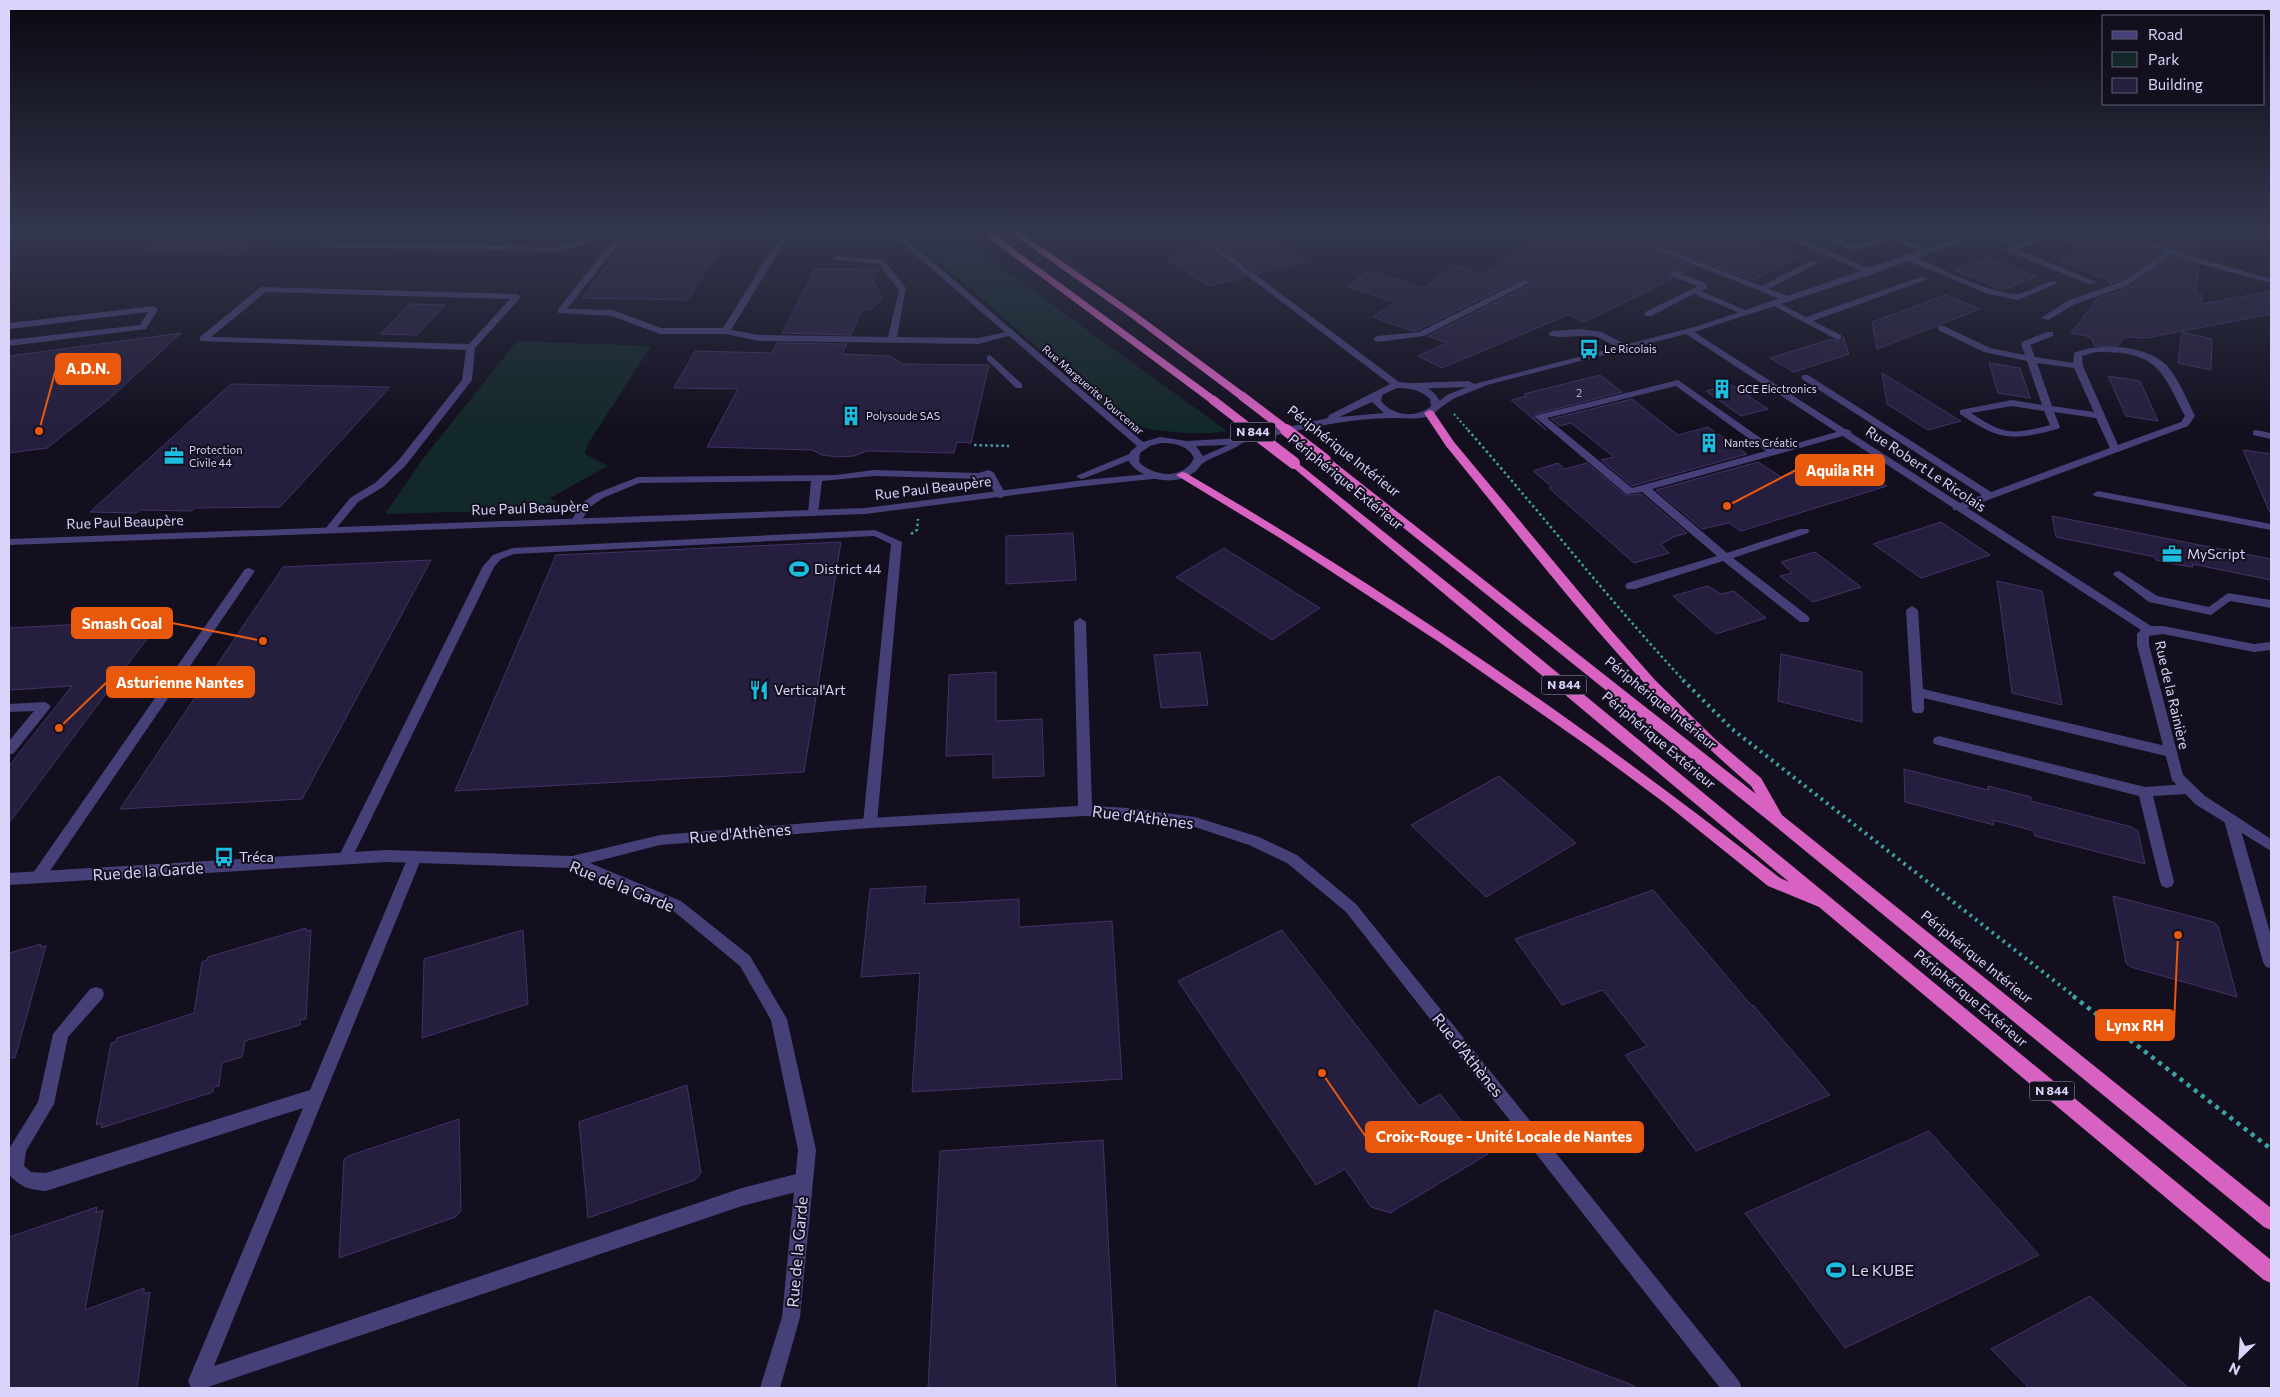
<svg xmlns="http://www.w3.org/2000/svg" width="2280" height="1397" font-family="Commissioner,sans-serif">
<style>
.green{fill:#132828}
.building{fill:#261e3e;stroke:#413367}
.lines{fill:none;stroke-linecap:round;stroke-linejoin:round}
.path-far3{stroke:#3ca3a4;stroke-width:2;stroke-dasharray:2 2.5;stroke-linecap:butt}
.path-far2{stroke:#3ca3a4;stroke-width:2.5;stroke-dasharray:2.5 3;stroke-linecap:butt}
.path-far1{stroke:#3ca3a4;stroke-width:4;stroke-dasharray:2.5 4.5;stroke-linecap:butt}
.path{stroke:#3ca3a4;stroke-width:4.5;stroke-dasharray:4 5;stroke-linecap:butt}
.service{fill:#464078;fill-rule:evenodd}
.minor{fill:#464078;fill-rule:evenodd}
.tertiary{fill:#464078;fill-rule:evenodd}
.trunk{fill:#d862c2;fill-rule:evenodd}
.trunk-bridge-far1{stroke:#d862c2;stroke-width:9}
.trunk-bridge{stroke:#d862c2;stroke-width:12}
.labels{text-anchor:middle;stroke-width:4;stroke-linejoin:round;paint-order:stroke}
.far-poi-label{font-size:11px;fill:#dad3fa;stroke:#130f1f;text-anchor:start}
.far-street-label{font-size:11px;fill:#dad3fa;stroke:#130f1f}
.number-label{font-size:11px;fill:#ada6cb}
.shield{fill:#130f1f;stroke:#9e98b8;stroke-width:1}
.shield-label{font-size:12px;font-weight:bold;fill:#dad3fa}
.street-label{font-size:14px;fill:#dad3fa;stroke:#130f1f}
.poi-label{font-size:14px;fill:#dad3fa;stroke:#130f1f;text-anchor:start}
.near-street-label{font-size:16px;fill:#dad3fa;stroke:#130f1f}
.near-poi-label{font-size:16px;fill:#dad3fa;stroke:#130f1f;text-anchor:start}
.leader{fill:none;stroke:#e8590c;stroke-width:2}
.callout-dot{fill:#e8590c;stroke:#130f1f;stroke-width:2}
.callout{fill:#e8590c;stroke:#e8590c;stroke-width:2}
.callout-label{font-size:15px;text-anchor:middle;font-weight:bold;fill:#fff}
</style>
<rect width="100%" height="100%" fill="#130f1f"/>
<g class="green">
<path d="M902,233H953L1227,431C1203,435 1181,433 1157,430C1145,429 1138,424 1126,426L970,288Z"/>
<path d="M517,341L651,346L588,444L585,454L608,466L550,498L561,505L558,509L385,514L422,460Z"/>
</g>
<g class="building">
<path d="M148,233H268L241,254L148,252Z"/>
<path d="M632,233H730L687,300L582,298Z"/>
<path d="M1238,233H1265L1306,262L1258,274L1215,242Z"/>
<path d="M1542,233H1644L1632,242L1695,267L1684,273L1670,271L1669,277L1673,279L1584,322L1568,315L1442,368L1418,356L1447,343L1428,336L1532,284L1533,281L1523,278L1418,330L1412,331L1373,317L1395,302L1347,286L1370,271L1423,288L1454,265L1483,274Z"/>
<path d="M1661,233H1732L1797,257L1753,280L1649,241Z"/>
<path d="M2051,233H2113L2161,253L2120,280L2109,284L2111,282L2060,261L2087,252L2051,237Z"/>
<path d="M2133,233H2190L2202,238L2200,257Z"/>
<path d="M1205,246L1246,277L1209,286L1168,260Z"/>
<path d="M2171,257L2199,266L2196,293L2202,294V304L2271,291V314L2146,338L2124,337L2118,346H2095L2091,337L2071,333L2098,298L2128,288Z"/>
<path d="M1989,258L2036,277L2002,290L1955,270Z"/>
<path d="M815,269L878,270L873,282L882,298L872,309H862L851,335L782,333Z"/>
<path d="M1946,295L1980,309L1877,349L1872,322Z"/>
<path d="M410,304L445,305L417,335L380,334Z"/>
<path d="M2182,332L2212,339L2211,370L2178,363Z"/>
<path d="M181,333L107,401L47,448L9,453V356Z"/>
<path d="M1843,336L1849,354L1794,372L1770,358L1832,339L1839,342L1843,340Z"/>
<path d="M777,343L847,344L842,354L890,356L903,364L989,365L971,443L957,442L954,453L867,451L854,456L838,457L822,455L812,450L707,447L738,389L674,388L695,351L772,353Z"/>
<path d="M1989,363L2020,368L2030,398L1998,393Z"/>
<path d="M1882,373L1961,421L1928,430L1887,404Z"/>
<path d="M1600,375L1622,392L1536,414L1534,418L1546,430L1511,400L1527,396L1524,394Z"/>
<path d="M2108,376L2140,381L2158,421L2126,416Z"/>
<path d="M231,384L390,387L280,507L195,508L192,511L140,510L136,513L90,512Z"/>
<path d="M1732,385L1768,409L1741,416L1706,391Z"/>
<path d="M1632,399L1678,435L1708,427L1747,454L1632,486L1601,460L1614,457L1571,423L1560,426L1551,419Z"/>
<path d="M2243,450L2271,454V515Z"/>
<path d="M1846,459L1887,486L1741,531L1729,523L1702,529L1656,490L1758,462L1781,477Z"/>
<path d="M1558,463L1565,469L1587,463L1625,495L1641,494L1687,533L1670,538L1671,539L1661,544L1669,553L1634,563L1549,488L1552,487L1533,471Z"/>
<path d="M2052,516L2271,559V580L2192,564L2193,567L2173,564L2156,560L2155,557L2056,537Z"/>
<path d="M1941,522L1990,555L1921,578L1873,544Z"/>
<path d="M1073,533L1076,580L1006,584V536Z"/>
<path d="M841,542L804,772L455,791L556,555Z"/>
<path d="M1224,548L1320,608L1272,640L1176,577Z"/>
<path d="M1815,552L1861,587L1813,602L1780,576L1792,573L1781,562Z"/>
<path d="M431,560L302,799L120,809L283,567Z"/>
<path d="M1997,581L2042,591L2062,705L2012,693Z"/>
<path d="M1708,586L1721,594L1734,591L1766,618L1716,634L1673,596Z"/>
<path d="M161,620L9,823V766L72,686L9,690V628Z"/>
<path d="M1200,652L1208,705L1161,708L1154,655Z"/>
<path d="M1781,654L1862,672V722L1778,701Z"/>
<path d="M996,672V721L1042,719L1044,776L993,778V754L946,756L949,675Z"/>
<path d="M1904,769L1988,790V786L2031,797V801L2132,827L2138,831L2145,864L2035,836L2034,831L1993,820L1994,825L1905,802Z"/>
<path d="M1499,776L1576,843L1486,897L1411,825Z"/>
<path d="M926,886L924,904L1019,899V927L1112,921L1122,1079L912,1092L920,973L861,977L870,889Z"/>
<path d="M1653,890L1752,1006L1753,1005L1830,1095L1696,1151L1625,1055L1647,1046L1603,990L1562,1005L1515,939Z"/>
<path d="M2113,896L2213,922L2218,926L2237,997L2131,967L2126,963Z"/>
<path d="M306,928V931L311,930L306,1019L300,1020V1025L245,1041L242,1057L222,1063L219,1086L213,1087V1092L101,1128L102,1123L96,1125L111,1043L116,1042L117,1038L194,1013L202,962L207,960L208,957Z"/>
<path d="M523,930L528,1004L422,1038L424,959Z"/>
<path d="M1282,930L1419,1106L1440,1094L1488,1154L1390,1213L1371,1207L1345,1169L1316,1185L1178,981Z"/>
<path d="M41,944L40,947L46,946L15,1058L9,1057V953Z"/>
<path d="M687,1085L701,1173L695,1180L588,1218L579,1122Z"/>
<path d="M459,1119L461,1211L455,1217L339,1258L344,1159L351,1155Z"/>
<path d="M1929,1131L2039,1255L1845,1348L1745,1213Z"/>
<path d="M1103,1140L1116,1388H928L940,1151Z"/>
<path d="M97,1207L96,1213L103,1210L85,1310L144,1288V1294L150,1292L137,1388H9V1237Z"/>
<path d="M2090,1296L2188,1388H2029L1991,1349Z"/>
<path d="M1435,1310L1635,1386V1388H1418Z"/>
</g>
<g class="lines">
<path class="path-far3" d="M1454,414L1469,431"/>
<g class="path-far2">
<path d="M1468,430C1541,513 1609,600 1684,681"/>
<path d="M974,445L1009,446"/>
<path d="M911,534L917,530L918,519"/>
</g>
<path class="path-far1" d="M1683,680L1732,729L2075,997"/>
<path class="path" d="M2073,996L2271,1149"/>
<g class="service">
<path d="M333,233H342L331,243L559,247L579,240L585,233H593L585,244L560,251L321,247V243Z"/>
<path d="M619,233H627L567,309L613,310L661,328H723L782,233H790L731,330L759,335L888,337L899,290L879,264L834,260L833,258L837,256L884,260L906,288L897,337L978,338L1012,331L1016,334L978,344L759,341L726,334H660L612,316L558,313V309Z"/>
<path d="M1648,233H1659L1645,241L1762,286L1812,260L1819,262L1769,289L1791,297V301L1788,302L1634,241Z"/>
<path d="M1892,233H1905L1899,236L1932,252L1925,254L1892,239L1853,251L1824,239L1831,237L1853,246Z"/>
<path d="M1986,233H1997L2019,243L2049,234V238L2017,249L2096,282L2089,284L2007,251V247L2012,246Z"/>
<path d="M2168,250L2175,252L2127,286L2075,304L2048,320L2041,318L2069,300L2121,282Z"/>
<path d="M1907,256H1913C1943,269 1982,291 2015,294C2027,295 2049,276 2058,283L2018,300L1988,294L1907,260Z"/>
<path d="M1671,272H1677L1707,284V288L1701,291L1752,313L1745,315L1694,294L1651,316H1645V312L1698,286L1671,276Z"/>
<path d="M1921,277L1928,279L1813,321L1841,335V339L1838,340L1770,304L1777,302L1806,317Z"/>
<path d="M1524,280L1531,282L1424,336L1377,342L1373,339L1377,336L1419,332Z"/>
<path d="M261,287L517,294L521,297L475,348L472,380L406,465L383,487L358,502L334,531L330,532L325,529L350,498L375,483L398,461L462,380L466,350L200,341V337ZM266,292L510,299L469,344L211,337Z"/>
<path d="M154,306L158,309L146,329L9,346V340L140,325L148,312L9,329V323Z"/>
<path d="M1938,326H1944L1990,348L2025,355L2021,344L2022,342L2047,332H2053V336L2030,345L2035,357L2073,363L2074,353C2100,342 2150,345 2169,368C2180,382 2187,400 2195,416L2188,426L1961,510H1953V506L1982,495L1802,379V375H1808L1991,492L2110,448L2096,418L2054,412L2060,427L2058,429C2011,441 2001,441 1960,414V410L2012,400L2042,405L2027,361L1984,352L1938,330ZM2096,352C2156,351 2161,368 2185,416L2181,422L2118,445L2083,366L2082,356ZM2037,363L2074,368L2094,412L2052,406ZM2012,406L2044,411L2050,425C2012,435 2004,435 1971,413Z"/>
<path d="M1580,329L1602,332L1632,348C1624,355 1607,340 1597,337C1584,333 1556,341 1548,334L1552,331Z"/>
<path d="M990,355L1022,384V388H1016L987,360V356Z"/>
<path d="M1678,380L1776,449L1847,429L1852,432L1850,434L1652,489L1727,553L1800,529H1808L1809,531L1808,533L1733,558L1808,616L1810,619L1808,622H1800L1723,561L1635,589H1627L1625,586L1627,583L1717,556L1642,492L1626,494L1535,417L1537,415ZM1676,386L1766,451L1632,488L1547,418Z"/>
<path d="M2256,430L2271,433V439L2253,435V431Z"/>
<path d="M874,470L978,473L989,470L994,473L1006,495L1001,498L997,497L986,477L979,479L874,476L822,481L818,513L813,516L808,513L811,481L639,483L603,498L590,507L580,523H572L571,521L582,503L595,494L638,477L836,475Z"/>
<path d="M2098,491L2271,524V530L2094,496L2093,494Z"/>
<path d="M875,530L902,542L877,823L875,827H865L863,823L891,544L874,536L514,554L501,559L494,567L352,858L350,862L345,864L340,862L338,858L483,566L493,555L513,548Z"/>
<path d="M249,568L255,571L43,881L38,883L33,881L31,877L33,873L245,569Z"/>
<path d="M2119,571L2157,596L2209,607L2228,593L2271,600V608L2230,601L2211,615L2149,602L2115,576L2113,574L2115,572Z"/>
<path d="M1912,606L1918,610L1923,689L2170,747L2175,749L2177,752L2175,755L2170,757L1924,698V710L1922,713H1914L1912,710L1906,610Z"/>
<path d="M45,702L51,706L49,709L14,753L9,755V741L34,711L9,712V704Z"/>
<path d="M1939,736L2145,787L2187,784L2192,785L2194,789L2192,793L2187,794L2153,796L2174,882L2172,886L2167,888L2162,886L2160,882L2139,796L1934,744L1933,741L1934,738Z"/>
<path d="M2231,815L2236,816L2238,820L2271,936V968L2266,967L2263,962L2224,820L2226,816Z"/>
<path d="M415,851L420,853L422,857L214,1366L742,1188L804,1172L810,1175L813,1181L810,1187L804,1190L742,1206L205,1388H191L188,1381L303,1108L46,1191C27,1189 23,1188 9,1175V1149L38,1102L53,1034L90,989L96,987L102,989L104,994L102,999L68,1037L54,1104L26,1151L24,1166L31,1172L46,1173L310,1090L408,857L410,853Z"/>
</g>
<g class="minor">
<path d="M1776,233H1787L1868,268L1972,233H1984L1873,274L1694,332L2151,626H2163L2254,644L2271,642V650L2254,652L2163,634L2149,636V645L2183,775L2205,796L2271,839V851L2195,804L2172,780L2137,645V634L2141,630L1686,334L1487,385L1453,399L1434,412L1429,409L1431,407L1447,395L1467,387L1412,389L1407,386L1412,383L1469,381L1474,384L1698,326L1861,271Z"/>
<path d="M2115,233H2127L2191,256L2271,279V283L2185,260Z"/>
<path d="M1134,452L1139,455L1138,457L1085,478L1081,479L1076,476Z"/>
<path d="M1158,473L1163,476L1162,478L1085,486L865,514L9,545V539L865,508L1085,480Z"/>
<path d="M1080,618L1086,622L1092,806L1129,808L1195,817L1259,837L1297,855L1356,904L1739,1381L1742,1388H1720L1346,912L1287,863L1249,845L1195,827L1129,818L1085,816L870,828L660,845L590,863L681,901L750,956L787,1019L816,1150L800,1317L780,1388H760L782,1317L798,1150L771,1020L740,966L671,909L571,868L387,862L9,885V873L387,850L572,856L660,835L870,818L1078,806L1074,622Z"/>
</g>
<path class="tertiary" d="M890,233H899L1143,442L1160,437L1187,441L1239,438L1328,418L1329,415L1390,384L1191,233H1200L1399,382C1417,383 1438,387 1441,407C1428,422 1412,418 1394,418C1343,418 1292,432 1242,443C1231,452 1209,457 1201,465C1198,468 1197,471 1193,473C1174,487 1142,480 1129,462L1130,452L1137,446ZM1397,388C1410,388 1421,390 1430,399L1431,406C1416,419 1393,416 1381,401L1382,395ZM1372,402L1384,413L1339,417ZM1161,443C1174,443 1188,445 1194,458C1184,480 1154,477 1139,462L1140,453L1150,446ZM1228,445L1203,456L1196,446Z"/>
<g class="trunk">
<path d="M982,233H992L1217,398V402H1209Z"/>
<path d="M1011,233H1021L1135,312L1246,394V398H1238L1129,316Z"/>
<path d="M1429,410L1433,411L1454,442L1610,629L1655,680L1715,739L1761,778L1782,815L2271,1208V1230L2264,1227L1775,826L1319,460L1325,457L1329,458L1756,794L1751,786C1634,686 1543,565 1446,446L1424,413Z"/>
<path d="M1294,460L1464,596L2271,1260V1283L2264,1280L1819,907L1768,886L1666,804L1589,747L1439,642L1283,540L1176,475L1182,472L1186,473C1393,594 1591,729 1780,878L1789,882L1290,465V461Z"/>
</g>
<g class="trunk-bridge-far1">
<path d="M1242,396L1288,431"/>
<path d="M1213,400L1253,431"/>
</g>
<g class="trunk-bridge">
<path d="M1251,430L1294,463"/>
<path d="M1286,430L1325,460"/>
</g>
</g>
<linearGradient id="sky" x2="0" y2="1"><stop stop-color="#0a0811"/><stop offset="0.54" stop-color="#33374d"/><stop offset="1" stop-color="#33374d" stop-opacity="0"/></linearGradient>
<rect width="2280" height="429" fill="url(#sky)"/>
<defs>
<symbol id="bus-bare" viewBox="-9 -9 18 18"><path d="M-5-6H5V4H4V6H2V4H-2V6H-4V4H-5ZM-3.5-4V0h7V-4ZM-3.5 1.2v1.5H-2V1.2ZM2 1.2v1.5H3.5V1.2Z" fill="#1bbcdd" stroke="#130f1f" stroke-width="2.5" paint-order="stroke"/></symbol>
<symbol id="building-bare" viewBox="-9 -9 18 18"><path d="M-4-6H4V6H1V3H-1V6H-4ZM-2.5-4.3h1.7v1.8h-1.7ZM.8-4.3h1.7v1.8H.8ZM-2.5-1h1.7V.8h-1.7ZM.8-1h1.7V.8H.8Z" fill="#1bbcdd" stroke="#130f1f" stroke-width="2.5" paint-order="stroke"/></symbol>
<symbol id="office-bare" viewBox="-9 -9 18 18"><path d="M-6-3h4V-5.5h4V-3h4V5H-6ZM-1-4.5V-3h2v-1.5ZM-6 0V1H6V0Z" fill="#1bbcdd" stroke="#130f1f" stroke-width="2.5" paint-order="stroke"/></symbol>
<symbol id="stadium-bare" viewBox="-9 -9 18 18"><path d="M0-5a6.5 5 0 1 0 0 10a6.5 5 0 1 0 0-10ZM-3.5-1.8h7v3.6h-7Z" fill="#1bbcdd" stroke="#130f1f" stroke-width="2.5" paint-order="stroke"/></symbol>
<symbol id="restaurant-bare" viewBox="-9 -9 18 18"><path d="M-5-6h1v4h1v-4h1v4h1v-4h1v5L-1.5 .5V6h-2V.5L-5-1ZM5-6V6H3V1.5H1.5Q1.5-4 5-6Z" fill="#1bbcdd" stroke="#130f1f" stroke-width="2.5" paint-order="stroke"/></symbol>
</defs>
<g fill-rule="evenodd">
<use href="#bus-bare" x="1575" y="335" width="28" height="28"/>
<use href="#building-bare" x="1708" y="375" width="28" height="28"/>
<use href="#building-bare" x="837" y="402" width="28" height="28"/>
<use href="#building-bare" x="1695" y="429" width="28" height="28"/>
<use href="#office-bare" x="160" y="442" width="28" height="28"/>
<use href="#office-bare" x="2158" y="540" width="28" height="28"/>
<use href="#stadium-bare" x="785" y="555" width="28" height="28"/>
<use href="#restaurant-bare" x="745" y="676" width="28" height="28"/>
<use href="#bus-bare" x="210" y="843" width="28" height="28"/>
<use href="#stadium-bare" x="1822" y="1256" width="28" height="28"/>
</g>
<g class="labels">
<g class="far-poi-label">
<text x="1604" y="353">Le Ricolais</text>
<text x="1737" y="393">GCE Electronics</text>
<text x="866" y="420">Polysoude SAS</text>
<text x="1724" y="447">Nantes Créatic</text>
<text x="189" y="454">Protection<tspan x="189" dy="13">Civile 44</tspan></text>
</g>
<g class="far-street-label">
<text transform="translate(1093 390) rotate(41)" y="4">Rue Marguerite Yourcenar</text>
</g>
<g class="number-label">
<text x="1579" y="397">2</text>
</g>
<g class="shield">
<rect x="1230.5" y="422.5" width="45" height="19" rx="4"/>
<rect x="1541.5" y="675.5" width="45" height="19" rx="4"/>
<rect x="2029.5" y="1081.5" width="45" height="19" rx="4"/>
</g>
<g class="shield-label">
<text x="1253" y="436">N 844</text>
<text x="1564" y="689">N 844</text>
<text x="2052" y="1095">N 844</text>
</g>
<g class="street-label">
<text transform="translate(1344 451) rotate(38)" y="5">Périphérique Intérieur</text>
<text transform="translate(1926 469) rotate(34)" y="5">Rue Robert Le Ricolais</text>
<text transform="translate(1346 482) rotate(39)" y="5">Périphérique Extérieur</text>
<text transform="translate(933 488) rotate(-7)" y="5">Rue Paul Beaupère</text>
<text transform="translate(530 508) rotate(-2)" y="5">Rue Paul Beaupère</text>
<text transform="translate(125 522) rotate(-2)" y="5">Rue Paul Beaupère</text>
<text transform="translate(2172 695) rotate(77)" y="5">Rue de la Rainière</text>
<text transform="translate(1661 703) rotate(39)" y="5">Périphérique Intérieur</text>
<text transform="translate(1659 740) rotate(40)" y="5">Périphérique Extérieur</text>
<text transform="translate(1977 957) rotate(39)" y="5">Périphérique Intérieur</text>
<text transform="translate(1971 998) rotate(40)" y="5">Périphérique Extérieur</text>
</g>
<g class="poi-label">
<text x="2187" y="559">MyScript</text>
<text x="814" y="574">District 44</text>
<text x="774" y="695">Vertical'Art</text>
<text x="239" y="862">Tréca</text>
</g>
<g class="near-street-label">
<text transform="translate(1143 817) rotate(7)" y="6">Rue d'Athènes</text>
<text transform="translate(740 833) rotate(-5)" y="6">Rue d'Athènes</text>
<text transform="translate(148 871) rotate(-4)" y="6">Rue de la Garde</text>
<text transform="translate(622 886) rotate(22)" y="6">Rue de la Garde</text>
<text transform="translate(1468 1055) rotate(51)" y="6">Rue d'Athènes</text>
<text transform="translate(797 1252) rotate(-85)" y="6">Rue de la Garde</text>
</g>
<g class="near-poi-label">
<text x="1851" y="1276">Le KUBE</text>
</g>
</g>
<path class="leader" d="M39 431L56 369M1727 506L1796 470M263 641L172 623M59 728L107 682M2178 935L2174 1025M1322 1073L1366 1137"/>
<g class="callout-dot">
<circle cx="39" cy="431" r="5"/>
<circle cx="1727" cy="506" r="5"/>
<circle cx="263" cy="641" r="5"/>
<circle cx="59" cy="728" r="5"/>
<circle cx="2178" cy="935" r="5"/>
<circle cx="1322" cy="1073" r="5"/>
</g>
<g class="callout">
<rect x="56" y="354" width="64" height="30" rx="5"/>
<rect x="1796" y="455" width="88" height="30" rx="5"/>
<rect x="72" y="608" width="100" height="30" rx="5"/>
<rect x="107" y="667" width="147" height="30" rx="5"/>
<rect x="2096" y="1010" width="78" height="30" rx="5"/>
<rect x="1366" y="1122" width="277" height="30" rx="5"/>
</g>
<g class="callout-label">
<text x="88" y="374">A.D.N.</text>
<text x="1840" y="476">Aquila RH</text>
<text x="122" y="629">Smash Goal</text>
<text x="180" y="688">Asturienne Nantes</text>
<text x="2135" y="1031">Lynx RH</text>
<text x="1504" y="1142">Croix-Rouge - Unité Locale de Nantes</text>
</g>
<rect width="2280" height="1397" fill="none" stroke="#dad3fa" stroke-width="20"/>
<rect x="2102" y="15" width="162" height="90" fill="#130f1f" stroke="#635d77"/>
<rect x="2112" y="31" width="25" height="8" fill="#464078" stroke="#635d77"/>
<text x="2148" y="40" font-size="15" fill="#dad3fa">Road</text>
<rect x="2112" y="52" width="25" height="15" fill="#132828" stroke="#635d77"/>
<text x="2148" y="65" font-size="15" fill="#dad3fa">Park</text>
<rect x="2112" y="78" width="25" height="15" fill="#261e3e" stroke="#635d77"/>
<text x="2148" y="90" font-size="15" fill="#dad3fa">Building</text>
<g transform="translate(2240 1357) rotate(205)" stroke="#130f1f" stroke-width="4" paint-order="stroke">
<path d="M0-4L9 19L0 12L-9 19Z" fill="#dad3fa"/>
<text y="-8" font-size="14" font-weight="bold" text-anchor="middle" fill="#dad3fa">N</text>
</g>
</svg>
